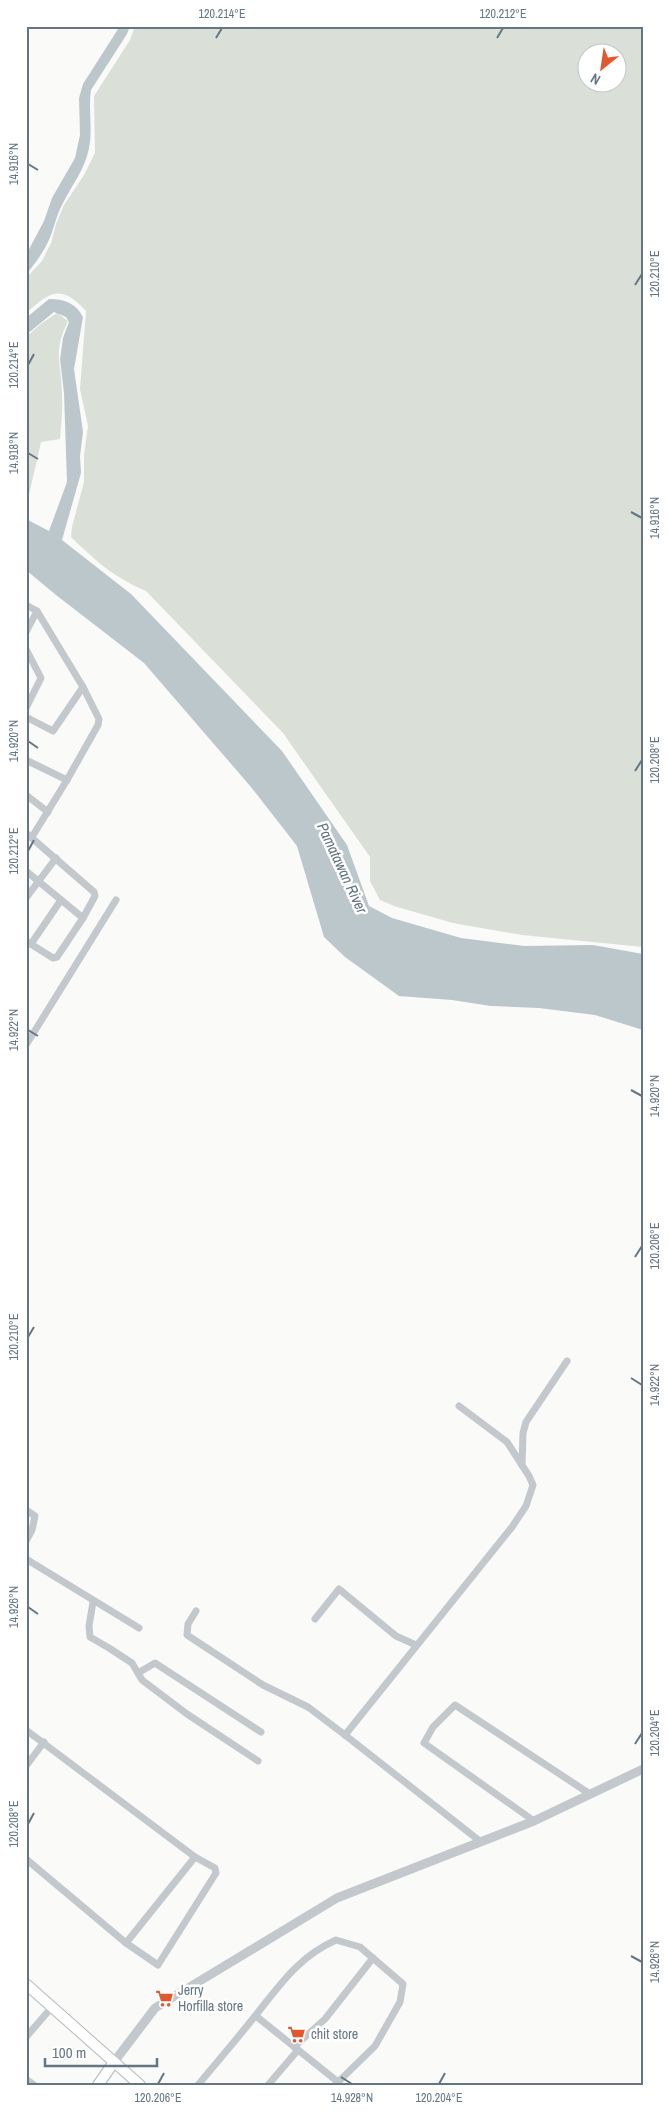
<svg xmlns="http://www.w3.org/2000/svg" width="669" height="2111" font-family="'Archivo Narrow',sans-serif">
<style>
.green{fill:#dadfd7;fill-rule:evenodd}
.water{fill:#bbc7cb}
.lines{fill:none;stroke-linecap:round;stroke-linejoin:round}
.secondary-casing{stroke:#b3babf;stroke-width:12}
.primary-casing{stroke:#b5babe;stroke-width:12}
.minor{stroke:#c3c8cc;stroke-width:7}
.tertiary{stroke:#c3c8cc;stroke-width:9}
.secondary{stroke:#fff;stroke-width:10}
.primary{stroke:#fff;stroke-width:10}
.ticks{fill:none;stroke:#657683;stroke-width:2}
.labels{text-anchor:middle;stroke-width:5;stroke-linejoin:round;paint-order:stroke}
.poi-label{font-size:14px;fill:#657683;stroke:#fff;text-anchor:start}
.water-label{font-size:15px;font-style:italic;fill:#60757c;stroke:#fff}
.neatline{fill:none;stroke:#657683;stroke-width:2}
.ticks-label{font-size:12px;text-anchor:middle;fill:#657683}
</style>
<rect width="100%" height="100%" fill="#fafaf8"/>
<g class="green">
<path d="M135,26H643V947L522,935L453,923L394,906L380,900L370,881V857L283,733L146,591C113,577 96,561 71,537L72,527L84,482V455L88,426L80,389L86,311C61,284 51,291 26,313V278L42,261L51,243L56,224L64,205L84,175L95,153L94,96L130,40ZM586,52H616V82H586Z"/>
<path d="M57,313L68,321C52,354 62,363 62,395C63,410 61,425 60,439L41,442L26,508V337L42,323Z"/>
</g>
<g class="water">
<path d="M120,26H130L127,34L91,90C88,109 93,129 89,148C85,169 72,185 63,203C56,215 54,230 48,242C42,254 35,264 26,274V255L44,221L52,198L75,158L80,135L79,98L83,84Z"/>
<path d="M49,299C64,299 76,303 83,317L74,369L83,432L80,456L81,473L62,540L131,594L282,751L347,845L369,906L392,918L461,938L525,946L593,945L643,954V1030L595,1015L539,1008L491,1006L452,1000L399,996L345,957L324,937L297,846L251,787L144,663L56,595L26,570V519L49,531L67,482L64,393L60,359L63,338L69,322L66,317L54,312L26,335V318Z"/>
</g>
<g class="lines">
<defs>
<path id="secondary" d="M98,2085L114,2062"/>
<path id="primary" d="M26,1984L140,2085"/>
</defs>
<use href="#secondary" class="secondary-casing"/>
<use href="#primary" class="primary-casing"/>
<g class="minor">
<path d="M26,605L37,611"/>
<path d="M26,632L37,611L83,687L53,731L26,717"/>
<path d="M26,649L41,678L26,708"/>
<path d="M26,760L67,780L32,837"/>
<path d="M67,780L98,725L99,719L83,687"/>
<path d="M26,795L48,812"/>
<path d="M26,833L94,892L95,896L83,918"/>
<path d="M26,871L83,918L57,957L53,958L26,941"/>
<path d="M26,898L56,858"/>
<path d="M31,944L61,900"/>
<path d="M26,1045L116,900"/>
<path d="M459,1406L507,1442L529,1476L533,1485L526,1506L512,1527L345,1735L481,1842"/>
<path d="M522,1465L523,1433L526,1422L567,1361"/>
<path d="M26,1510L35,1516L32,1530L26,1541"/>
<path d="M26,1559L139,1628"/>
<path d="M93,1602L89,1626L90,1637L109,1648L132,1663L142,1680L187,1714L258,1761"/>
<path d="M196,1611L188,1624L187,1635L263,1685L308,1707L345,1735"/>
<path d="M315,1619L339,1589L396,1636L416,1645"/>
<path d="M138,1673L155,1663L261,1732"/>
<path d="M26,1730L195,1857L126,1943"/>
<path d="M26,1766L44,1742"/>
<path d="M534,1821L424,1743L433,1727L455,1705L590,1794"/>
<path d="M26,1859L126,1943L158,1965L216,1873L215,1868L195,1857"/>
<path d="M256,2016L338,2082"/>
<path d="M26,2037L52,2007"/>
<path d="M294,2047L325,2019L373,1958"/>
<path d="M26,2079L34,2085"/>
<path d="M198,2085C217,2062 237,2039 255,2016C280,1985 298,1957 336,1940L360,1947L403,1984L400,2002L375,2046L335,2085"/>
<path d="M268,2085L298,2050"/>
</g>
<path class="tertiary" d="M114,2062L155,2008L337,1898L534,1821L643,1769"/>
<use href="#secondary" class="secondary"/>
<use href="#primary" class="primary"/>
</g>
<path class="ticks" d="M216,38L222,28M497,38L503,28M28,164L38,170M635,285L642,274M28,365L34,354M28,453L38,459M631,512L642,518M28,741L38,748M635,771L642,760M28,851L34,840M28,1030L38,1036M631,1090L642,1096M635,1257L642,1246M28,1337L34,1327M631,1378L642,1385M28,1607L38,1614M635,1744L642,1733M28,1824L34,1813M631,1956L642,1962M341,2077L352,2084M158,2084L164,2073M439,2084L445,2073"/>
<defs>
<symbol id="supermarket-bare" viewBox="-9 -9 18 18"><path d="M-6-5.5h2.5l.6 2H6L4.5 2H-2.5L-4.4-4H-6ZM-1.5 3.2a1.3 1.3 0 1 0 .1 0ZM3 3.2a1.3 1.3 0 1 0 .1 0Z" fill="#e4572e" stroke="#fff" stroke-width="2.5" paint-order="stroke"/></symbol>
</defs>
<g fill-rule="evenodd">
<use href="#supermarket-bare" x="152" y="1986" width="25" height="25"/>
<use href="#supermarket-bare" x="284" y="2022" width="25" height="25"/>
</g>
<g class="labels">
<g class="poi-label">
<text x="178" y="1995">Jerry<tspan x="178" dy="16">Horfilla store</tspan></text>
<text x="311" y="2039">chit store</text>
</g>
<g class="water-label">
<text transform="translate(342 868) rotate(65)" y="5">Pamatawan River</text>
</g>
</g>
<rect width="669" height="2111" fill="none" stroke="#ffffff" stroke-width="55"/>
<g transform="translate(602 68) rotate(210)"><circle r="24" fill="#ffffff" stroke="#c1c8cd"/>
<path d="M0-4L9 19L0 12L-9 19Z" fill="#e4572e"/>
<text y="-8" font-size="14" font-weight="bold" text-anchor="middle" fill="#657683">N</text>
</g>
<path d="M45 2058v8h112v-8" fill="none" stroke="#657683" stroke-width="2.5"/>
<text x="52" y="2058" font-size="15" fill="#657683" stroke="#ffffff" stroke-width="4" paint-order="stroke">100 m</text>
<rect x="28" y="28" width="614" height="2056" class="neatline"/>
<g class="ticks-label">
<text x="222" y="18">120.214°E</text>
<text x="503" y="18">120.212°E</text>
<text transform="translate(14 164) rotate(-90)" y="4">14.916°N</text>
<text transform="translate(655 274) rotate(-90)" y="4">120.210°E</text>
<text transform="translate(14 365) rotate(-90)" y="4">120.214°E</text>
<text transform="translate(14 453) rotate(-90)" y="4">14.918°N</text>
<text transform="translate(655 518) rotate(-90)" y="4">14.916°N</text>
<text transform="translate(14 741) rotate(-90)" y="4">14.920°N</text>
<text transform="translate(655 760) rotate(-90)" y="4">120.208°E</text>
<text transform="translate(14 851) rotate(-90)" y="4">120.212°E</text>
<text transform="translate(14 1030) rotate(-90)" y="4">14.922°N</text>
<text transform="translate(655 1096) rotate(-90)" y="4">14.920°N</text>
<text transform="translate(655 1246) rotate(-90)" y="4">120.206°E</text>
<text transform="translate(14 1337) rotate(-90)" y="4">120.210°E</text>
<text transform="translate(655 1385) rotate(-90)" y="4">14.922°N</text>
<text transform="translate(14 1607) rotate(-90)" y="4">14.926°N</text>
<text transform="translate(655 1733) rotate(-90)" y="4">120.204°E</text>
<text transform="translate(14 1824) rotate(-90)" y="4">120.208°E</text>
<text transform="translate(655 1962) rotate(-90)" y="4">14.926°N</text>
<text x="158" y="2102">120.206°E</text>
<text x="352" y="2102">14.928°N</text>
<text x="439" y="2102">120.204°E</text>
</g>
</svg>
